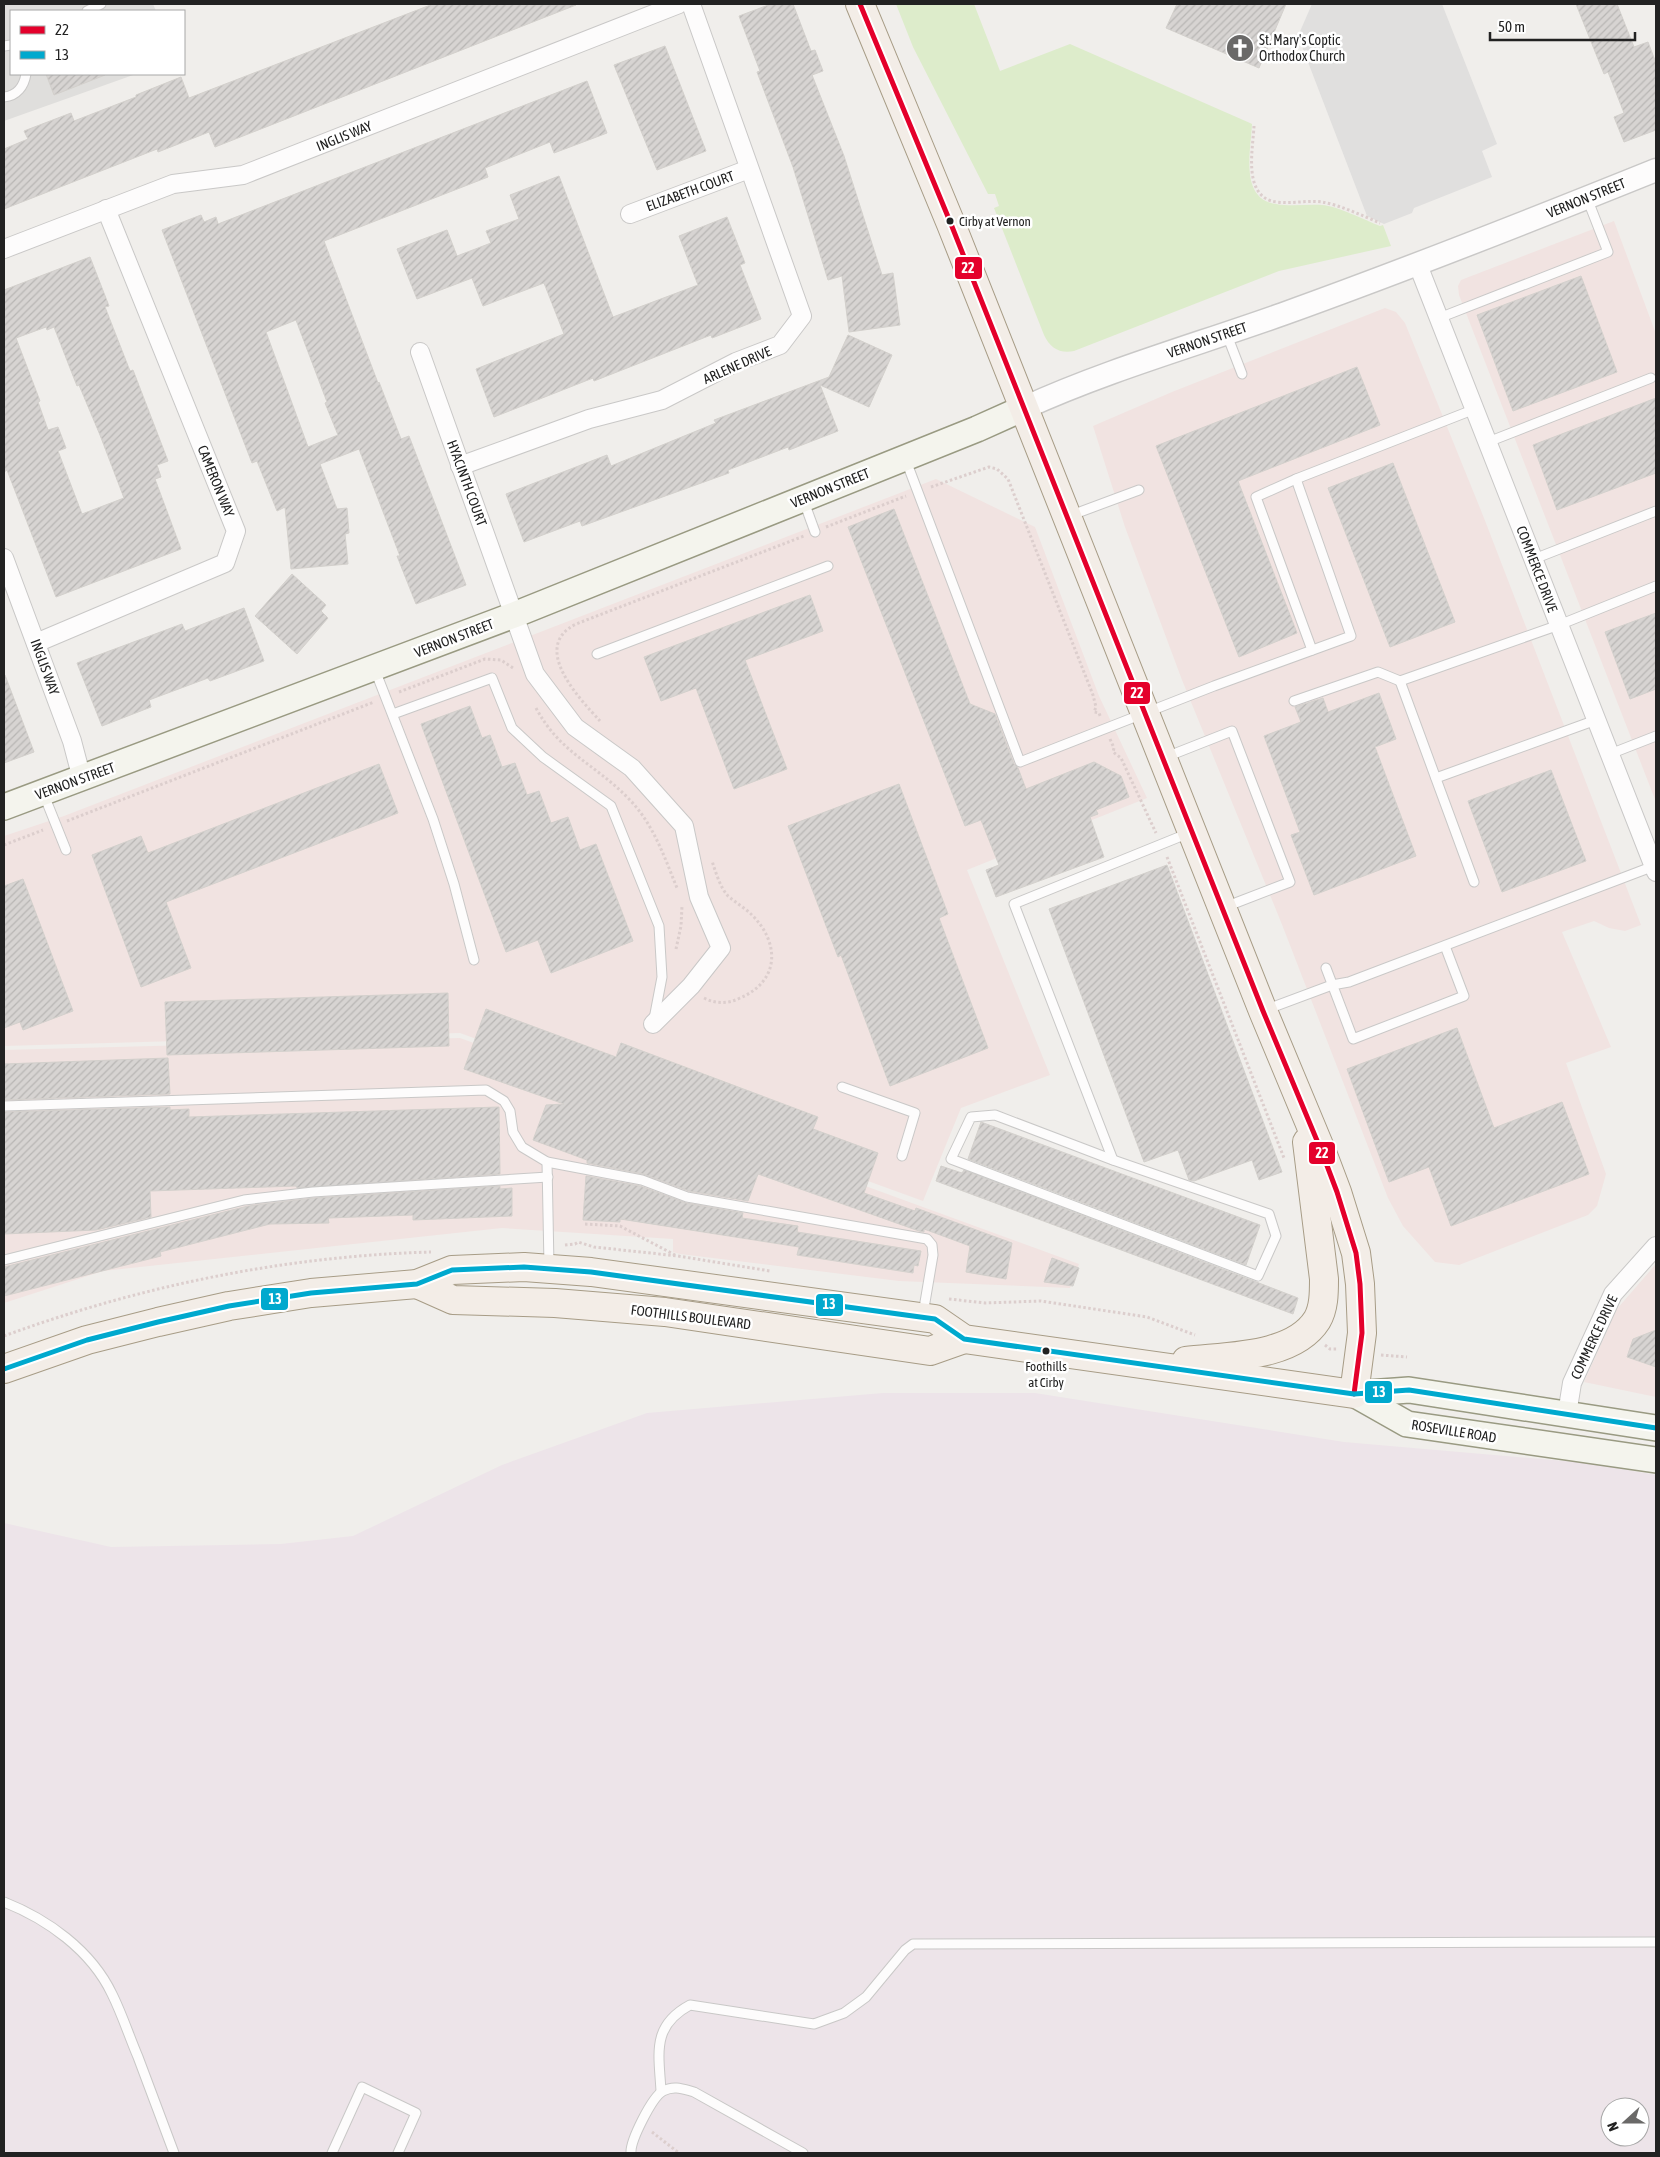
<svg xmlns="http://www.w3.org/2000/svg" width="1660" height="2157" font-family="'Asap Condensed',sans-serif">
<style>
.residential{fill:#dfdedc}
.commercial{fill:#f1e3e1}
.railway{fill:#ede4e9;fill-rule:evenodd}
.grass{fill:#ddeccb}
.parking{fill:#e0dfde}
.building{fill:url(#building-hatch);stroke:#d3d0cc;fill-rule:evenodd}
.lines{fill:none;stroke-linecap:round;stroke-linejoin:round}
.service-casing{stroke:#c9c8c7;stroke-width:11}
.minor-casing{stroke:#c9c8c7;stroke-width:20}
.tertiary-casing{stroke:#c9c8c7;stroke-width:25}
.secondary-casing{stroke:#999a82;stroke-width:28}
.primary-casing{stroke:#a79c86;stroke-width:30}
.path{stroke:#dccecd;stroke-width:3;stroke-dasharray:2.5 2.5;stroke-linecap:butt}
.service{stroke:#fdfcfc;stroke-width:9}
.minor{stroke:#fdfcfc;stroke-width:18}
.tertiary{stroke:#fdfcfc;stroke-width:22}
.secondary{stroke:#f4f4ed;stroke-width:25}
.primary{stroke:#f3ede7;stroke-width:28}
.bus-1-casing{stroke:#fff;stroke-width:9}
.bus-2-casing{stroke:#fff;stroke-width:9}
.bus-1{stroke:#e4002b;stroke-width:5}
.bus-2{stroke:#00a9ce;stroke-width:5}
.bus-dot{fill:#222;stroke:#fff;stroke-width:2}
.labels{text-anchor:middle;stroke-width:5;stroke-linejoin:round;paint-order:stroke}
.bus-label{font-size:13px;fill:#222;stroke:#fff;text-anchor:start}
.poi-label{font-size:14px;fill:#222;stroke:#fff;text-anchor:start}
.street-label{font-size:14px;fill:#222;stroke:#fff}
.line-badge{stroke:#fff;stroke-width:2}
.badge-label{font-size:14px;text-anchor:middle;font-weight:bold;fill:#fff}
</style>
<defs>
<pattern id="building-hatch" width="6" height="6" patternUnits="userSpaceOnUse" patternTransform="scale(1.25)"><rect width="6" height="6" fill="#d7d4d2"/><path d="M-1 1l2-2M0 6l6-6M5 7l2-2" fill="none" stroke="#b8b6b4"/></pattern>
</defs>
<rect width="100%" height="100%" fill="#f0eeeb"/>
<path class="residential" d="M4,4H153L156,11H11V74H136L4,121Z"/>
<g class="commercial">
<path d="M1614,221L1656,334V802L1459,295L1458,286L1461,280Z"/>
<path d="M1385,308L1396,312L1405,323L1484,518L1641,925L1625,931L1609,928L1594,921L1562,932L1611,1047L1566,1063L1606,1174L1597,1206L1588,1215L1459,1265L1435,1262L1403,1226L1388,1198L1281,922L1182,680L1125,527L1093,426L1172,392Z"/>
<path d="M936,479L1035,527L1099,696L1147,798L967,870L1050,1075L961,1108L923,1201L460,1033L4,1046V836L64,816Z"/>
<path d="M460,1038L1079,1264L1070,1288L899,1281L680,1254L673,1252V1239L502,1228L103,1271L4,1303V1050Z"/>
<path d="M1656,1264V1397L1584,1382L1617,1309Z"/>
</g>
<path class="railway" d="M883,1393H1035L1344,1442L1588,1463L1656,1475V2153H4V1523L111,1547L281,1544L353,1536L502,1465L647,1413ZM1610,2107H1640V2137H1610Z"/>
<path class="grass" d="M896,4H974L1000,71L1070,44L1250,123L1252,124C1251,150 1239,199 1276,204C1291,207 1307,204 1322,205C1337,206 1365,220 1380,226L1383,225L1391,246L1279,271L1074,351C1060,354 1050,348 1044,335L994,208L999,206L995,194H988L913,47Z"/>
<path class="parking" d="M1312,4H1442L1497,144L1482,151L1492,177L1414,208L1412,213L1384,224L1367,216L1298,36Z"/>
<g class="building">
<path d="M433,4L576,5L215,147L209,132L158,152L157,149L4,209V149L28,139L24,131L71,113L74,121L136,97V95L181,77L189,98Z"/>
<path d="M771,4H793L811,51L815,50L823,71L812,75L844,156L882,275L893,273L900,325L849,332L842,276L828,280L793,167L757,72L760,71L739,16Z"/>
<path d="M1177,4H1286L1259,68L1166,28Z"/>
<path d="M1576,4H1617L1634,47L1648,42L1656,63V130L1624,142L1614,117L1624,113L1608,72L1604,74Z"/>
<path d="M665,46L706,151L657,170L614,65Z"/>
<path d="M46,74H105V75L54,95Z"/>
<path d="M587,81L607,133L554,153L550,142L485,168L488,177L324,241L378,383L379,382L401,439L409,436L466,585L416,604L397,556H400L359,449L320,464L337,509L347,508L349,533L345,534L348,564L291,569L285,507L277,511L257,461L252,463L162,230L201,215L204,222L216,217L218,224ZM296,320L327,402L325,403L338,435L308,447L266,332Z"/>
<path d="M559,176L613,317L698,285L679,236L727,217L745,263L740,265L761,319L712,338L711,335L594,381L593,378L494,417L476,369L564,334L544,283L483,306L472,278L417,299L397,249L447,230L457,256L491,243L486,231L519,219L510,195Z"/>
<path d="M90,257L109,306L105,307L130,371L133,370L168,461L157,465L161,477L155,479L181,549L56,597L7,470L4,472V290ZM46,327L47,330L54,327L77,386L79,385L100,435L124,498L82,514L58,451L66,448L58,427L48,430L38,402L40,401L16,338Z"/>
<path d="M1581,276L1617,372L1513,411L1477,315Z"/>
<path d="M848,335L892,355L869,407L820,385L838,431L789,450L788,447L728,470L729,473L582,526L580,521L524,542L506,494L607,455L611,466L716,423L714,420L829,377Z"/>
<path d="M1357,367L1380,425L1238,481L1297,633L1239,657L1156,446Z"/>
<path d="M1656,398V473L1557,510L1533,445Z"/>
<path d="M1393,463L1455,622L1390,647L1328,488Z"/>
<path d="M894,509L970,704L995,714L1014,764L1018,768L1026,789L1094,762L1121,776L1129,797L1096,810L1098,814L1090,817L1104,857L996,897L986,870L999,865L981,820L965,826L848,527Z"/>
<path d="M292,574L326,605L321,611L328,618L297,654L255,616Z"/>
<path d="M810,595L823,631L745,660L787,769L734,789L696,688L661,701L644,657Z"/>
<path d="M244,608L264,661L210,681L208,678L149,700L151,707L102,726L77,663L182,624L185,631Z"/>
<path d="M1656,613V689L1630,699L1605,632Z"/>
<path d="M5,675L34,752L4,763V676Z"/>
<path d="M1379,693L1396,739L1375,747L1416,856L1314,895L1291,835L1300,832L1264,736L1301,722L1295,707L1323,698L1328,712Z"/>
<path d="M470,706L482,738L490,735L502,767L515,763L527,795L539,791L551,823L568,817L580,850L596,844L633,941L551,973L538,940L506,952L421,724Z"/>
<path d="M379,764L398,813L166,902L191,968L141,987L92,855L141,836L148,853Z"/>
<path d="M1551,770L1586,861L1502,892L1468,801Z"/>
<path d="M899,784L948,914L939,918L988,1048L890,1086L841,955L838,957L788,826Z"/>
<path d="M1167,865L1282,1172L1259,1180L1252,1160L1194,1181L1189,1180L1178,1150L1144,1162L1049,909Z"/>
<path d="M23,879L73,1011L23,1030L20,1022L4,1028V886Z"/>
<path d="M448,993L449,1046L167,1055L165,1002Z"/>
<path d="M486,1009L616,1057L621,1043L818,1117L813,1129L878,1153L864,1193L915,1211L916,1208L1012,1243L1006,1279L966,1272L970,1246L924,1229V1232L919,1231L758,1174L748,1201L689,1191L643,1174L587,1163V1160L533,1140L546,1105L564,1104L464,1069Z"/>
<path d="M1457,1028L1494,1128L1562,1102L1589,1174L1451,1226L1429,1167L1389,1182L1347,1069Z"/>
<path d="M168,1058L170,1094L4,1100V1064Z"/>
<path d="M170,1107V1110L189,1109V1117L499,1107L500,1174L297,1188L296,1186L150,1191L151,1217L96,1230L4,1234V1112Z"/>
<path d="M981,1122L1260,1225L1246,1265L968,1159Z"/>
<path d="M941,1166L962,1173L964,1170L1298,1298L1293,1314L936,1181Z"/>
<path d="M586,1176L640,1186L686,1203L743,1213L742,1218L798,1226L797,1232L921,1251L918,1266L914,1265L913,1273L797,1255L799,1247L620,1219V1222L583,1220Z"/>
<path d="M500,1186V1189L512,1188V1216L413,1220V1215L328,1218L329,1223L270,1224L160,1252L161,1256L4,1296V1267L248,1206L314,1198Z"/>
<path d="M1052,1258L1079,1268L1073,1286L1044,1282Z"/>
<path d="M1656,1330V1367L1627,1357L1633,1339Z"/>
</g>
<g class="lines">
<defs>
<g id="service">
<path d="M87,11L101,4"/>
<path d="M4,46L11,45"/>
<path d="M4,97C17,96 24,86 26,74"/>
<path d="M1439,318L1608,252L1587,198"/>
<path d="M1227,335L1242,374"/>
<path d="M1488,442L1651,378"/>
<path d="M905,458L1020,762L1214,686L1351,636L1296,479L1475,409"/>
<path d="M1296,479L1256,497L1312,650"/>
<path d="M803,499L815,532"/>
<path d="M1069,516L1139,490"/>
<path d="M1534,559L1656,511"/>
<path d="M597,654L828,566"/>
<path d="M375,670L433,819L454,884L474,960"/>
<path d="M1294,701L1378,672L1400,681"/>
<path d="M393,714L492,678L512,728L543,757L611,806L659,926L662,977L654,1019"/>
<path d="M1610,754L1656,736"/>
<path d="M1166,757L1232,731L1290,882L1225,907"/>
<path d="M1436,778L1596,720"/>
<path d="M44,795L66,850"/>
<path d="M1474,882L1400,681L1559,625L1656,586"/>
<path d="M1326,968L1353,1039L1464,996L1445,946"/>
<path d="M1265,1010L1332,985L1349,982L1654,866"/>
<path d="M842,1087L915,1113L902,1156"/>
<path d="M4,1106L486,1090L504,1101L510,1111L513,1132L522,1147L547,1162L642,1180L687,1197L927,1239L932,1245L933,1255L923,1314"/>
<path d="M995,1115L1113,1160L1269,1214L1276,1236L1258,1276L951,1159L971,1117Z"/>
<path d="M1113,1160L1014,904L1189,833"/>
<path d="M547,1162L549,1266"/>
<path d="M4,1260L244,1200L313,1192L548,1177"/>
<path d="M4,1902C47,1919 91,1950 112,1994C122,2014 129,2036 138,2057C150,2089 162,2121 174,2153"/>
<path d="M661,2091C659,2054 651,2026 690,2005L814,2024L844,2013L866,1997L905,1950L913,1944L1656,1942"/>
<path d="M332,2153L362,2087L416,2113L398,2153"/>
<path d="M631,2153C630,2141 652,2097 663,2091C674,2085 683,2089 694,2092L803,2153"/>
</g>
<g id="minor">
<path d="M630,214L749,169"/>
<path d="M4,249L173,184L243,175L679,4"/>
<path d="M1418,265L1656,872"/>
<path d="M420,352L535,674L575,727L632,768L684,826L699,897L721,948L691,986L653,1024"/>
<path d="M460,466L589,419L662,400L736,362L780,345L802,316L691,4"/>
<path d="M4,558L72,741L82,779"/>
<path d="M36,643L225,563L236,531L106,209"/>
<path d="M1567,1414L1572,1383L1613,1294L1656,1246"/>
</g>
<path id="tertiary" d="M1024,408C1107,370 1196,345 1283,314C1408,269 1532,220 1656,170"/>
<g id="secondary">
<path d="M4,807L514,615L977,429L1024,408"/>
<path d="M1354,1394L1407,1424L1656,1460"/>
<path d="M1354,1394L1409,1390L1656,1428"/>
</g>
<g id="primary">
<path d="M417,1284L453,1300L555,1303L665,1312L930,1351L964,1339"/>
<path d="M1186,1361C1226,1356 1293,1358 1317,1320C1324,1308 1324,1293 1324,1279L1307,1142"/>
<path d="M4,1369L87,1340L158,1322L229,1306L311,1293L417,1284L452,1270L524,1267L591,1272L935,1319L964,1339L1354,1394L1362,1333L1360,1284L1356,1253L1337,1192L1323,1155L1263,1011L951,224L860,4"/>
</g>
</defs>
<use href="#service" class="service-casing"/>
<use href="#minor" class="minor-casing"/>
<use href="#tertiary" class="tertiary-casing"/>
<use href="#secondary" class="secondary-casing"/>
<use href="#primary" class="primary-casing"/>
<g class="path">
<path d="M1254,126C1253,149 1242,198 1277,202C1292,204 1307,200 1322,202C1340,205 1363,216 1380,223"/>
<path d="M931,487L989,467L997,469L1008,479L1093,695L1096,707L1094,712L1099,713L1101,718"/>
<path d="M826,527L906,496"/>
<path d="M399,692L485,659L501,660L513,668"/>
<path d="M536,708C560,753 595,764 628,798C653,823 664,856 677,888"/>
<path d="M600,721C579,698 530,647 576,624L804,536"/>
<path d="M1110,739L1114,748L1113,752L1121,758L1156,833"/>
<path d="M67,821L374,702"/>
<path d="M4,845L43,830"/>
<path d="M1167,857L1284,1158"/>
<path d="M676,949L681,926L682,906"/>
<path d="M704,998C716,1004 728,1004 740,998C780,981 780,943 752,915C745,908 736,903 728,896C720,887 716,873 712,861"/>
<path d="M585,1224L620,1226L675,1255"/>
<path d="M565,1245L575,1244L578,1242L594,1247L678,1256L770,1271"/>
<path d="M949,1299L985,1303L1041,1301L1147,1317L1195,1335"/>
<path d="M4,1336C140,1286 285,1256 431,1252"/>
<path d="M1325,1345L1330,1349H1337"/>
<path d="M1381,1355L1407,1357"/>
<path d="M652,2132L679,2153"/>
</g>
<use href="#service" class="service"/>
<use href="#minor" class="minor"/>
<use href="#tertiary" class="tertiary"/>
<use href="#secondary" class="secondary"/>
<use href="#primary" class="primary"/>
<defs>
<path id="bus-1" d="M860,4L951,224L1263,1011L1323,1155L1337,1192L1356,1253L1360,1284L1362,1333L1354,1394"/>
<path id="bus-2" d="M4,1369L87,1340L158,1322L229,1306L311,1293L417,1284L452,1270L524,1267L591,1272L935,1319L964,1339L1354,1394L1409,1390L1656,1428"/>
</defs>
<use href="#bus-1" class="bus-1-casing"/>
<use href="#bus-2" class="bus-2-casing"/>
<use href="#bus-1" class="bus-1"/>
<use href="#bus-2" class="bus-2"/>
</g>
<defs>
<symbol id="church-disc" viewBox="-11 -11 22 22"><circle r="9.5" fill="#6a6968" stroke="#fff"/><path d="M-1.2-6h2.4v3.5h3.3v2.4h-3.3V6h-2.4V-.1h-3.3v-2.4h3.3Z" fill="#fff"/></symbol>
</defs>
<g fill-rule="evenodd">
<use href="#church-disc" x="1224" y="32" width="32" height="32"/>
</g>
<g class="bus-dot">
<circle cx="950" cy="221" r="4.5"/>
<circle cx="1046" cy="1351" r="4.5"/>
</g>
<g class="labels">
<g class="bus-label">
<text x="959" y="226">Cirby at Vernon</text>
<text x="1046" y="1371" text-anchor="middle">Foothills<tspan x="1046" dy="16">at Cirby</tspan></text>
</g>
<g class="poi-label">
<text x="1259" y="45">St. Mary's Coptic<tspan x="1259" dy="16">Orthodox Church</tspan></text>
</g>
<g class="street-label">
<text transform="translate(344 136) rotate(-22)" y="5">INGLIS WAY</text>
<text transform="translate(690 191) rotate(-20)" y="5">ELIZABETH COURT</text>
<text transform="translate(1586 198) rotate(-22)" y="5">VERNON STREET</text>
<text transform="translate(1207 340) rotate(-19)" y="5">VERNON STREET</text>
<text transform="translate(737 365) rotate(-24)" y="5">ARLENE DRIVE</text>
<text transform="translate(216 481) rotate(68)" y="5">CAMERON WAY</text>
<text transform="translate(467 483) rotate(70)" y="5">HYACINTH COURT</text>
<text transform="translate(830 488) rotate(-22)" y="5">VERNON STREET</text>
<text transform="translate(1537 569) rotate(69)" y="5">COMMERCE DRIVE</text>
<text transform="translate(454 638) rotate(-21)" y="5">VERNON STREET</text>
<text transform="translate(45 667) rotate(70)" y="5">INGLIS WAY</text>
<text transform="translate(75 781) rotate(-20)" y="5">VERNON STREET</text>
<text transform="translate(691 1317) rotate(7)" y="5">FOOTHILLS BOULEVARD</text>
<text transform="translate(1594 1337) rotate(-65)" y="5">COMMERCE DRIVE</text>
<text transform="translate(1454 1431) rotate(9)" y="5">ROSEVILLE ROAD</text>
</g>
</g>
<g class="line-badge">
<rect x="954" y="256" width="29" height="24" rx="5" fill="#e4002b"/>
<rect x="1123" y="681" width="28" height="24" rx="5" fill="#e4002b"/>
<rect x="1308" y="1141" width="28" height="24" rx="5" fill="#e4002b"/>
<rect x="260" y="1287" width="29" height="24" rx="5" fill="#00a9ce"/>
<rect x="815" y="1293" width="29" height="24" rx="5" fill="#00a9ce"/>
<rect x="1364" y="1380" width="29" height="24" rx="5" fill="#00a9ce"/>
</g>
<g class="badge-label">
<text x="968" y="273">22</text>
<text x="1137" y="698">22</text>
<text x="1322" y="1158">22</text>
<text x="275" y="1304">13</text>
<text x="829" y="1309">13</text>
<text x="1379" y="1397">13</text>
</g>
<rect width="1660" height="2157" fill="none" stroke="#222222" stroke-width="10"/>
<rect x="10" y="10" width="175" height="65" fill="#ffffff" stroke="#a7a7a7"/>
<rect x="20" y="26" width="25" height="8" fill="#e4002b" stroke="#a7a7a7"/>
<text x="55" y="35" font-size="15" fill="#222222">22</text>
<rect x="20" y="51" width="25" height="8" fill="#00a9ce" stroke="#a7a7a7"/>
<text x="55" y="60" font-size="15" fill="#222222">13</text>
<g transform="translate(1625 2122) rotate(249)"><circle r="24" fill="#ffffff" stroke="#a7a7a7"/>
<path d="M0-4L9 19L0 12L-9 19Z" fill="#6a6968"/>
<text y="-8" font-size="14" font-weight="bold" text-anchor="middle" fill="#222222">N</text>
</g>
<path d="M1490 32v8h145v-8" fill="none" stroke="#222222" stroke-width="2.5"/>
<text x="1498" y="32" font-size="15" fill="#222222" stroke="#ffffff" stroke-width="4" paint-order="stroke">50 m</text>
</svg>
